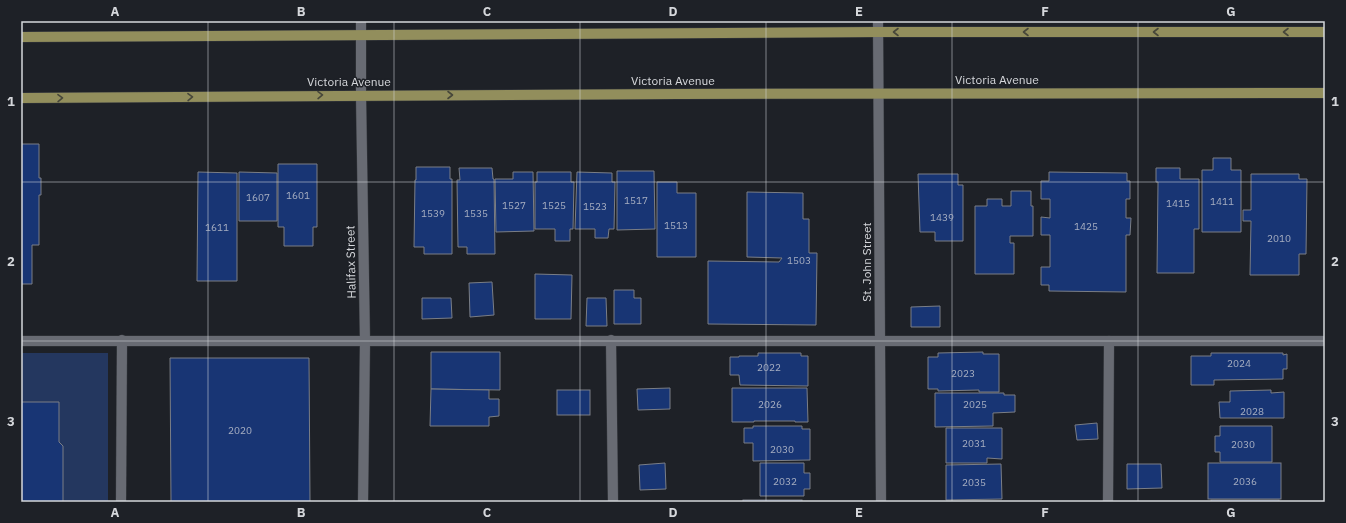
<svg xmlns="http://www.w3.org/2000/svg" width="1346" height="523" font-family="'IBM Plex Sans',sans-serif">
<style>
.green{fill:#24375f}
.building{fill:#183574;stroke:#7a7e86}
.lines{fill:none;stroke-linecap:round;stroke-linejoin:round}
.service-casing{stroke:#393c41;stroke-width:11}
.minor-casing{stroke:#393c41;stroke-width:11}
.primary-casing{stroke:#393c41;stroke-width:11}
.service{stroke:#686b73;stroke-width:10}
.minor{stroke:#686b73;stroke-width:10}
.primary{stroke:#928e5c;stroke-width:10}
.oneway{stroke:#47473a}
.grid{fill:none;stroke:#d5d7db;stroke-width:1;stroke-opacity:0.55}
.labels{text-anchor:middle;stroke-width:3;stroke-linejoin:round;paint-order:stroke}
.number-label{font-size:10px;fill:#a6aec1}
.street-label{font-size:12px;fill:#d5d7db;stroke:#1e2127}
.neatline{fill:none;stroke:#d5d7db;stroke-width:1.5}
.grid-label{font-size:13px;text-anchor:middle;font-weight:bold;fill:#d5d7db}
</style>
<rect width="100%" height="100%" fill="#1e2127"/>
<rect class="green" x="21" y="353" width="87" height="149"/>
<g class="building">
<path d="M21,144H39V178H41V195H39V245H32V284H21Z"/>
<path d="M1213,158H1231V170H1241V232H1202V170H1213Z"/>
<path d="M278,164H317V227H313V246H284V227H278Z"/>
<path d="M416,167H450V179H452V254H424V247H414L415,180H416Z"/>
<path d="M459,168H492L493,179H494L495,254H467V247H458L457,180H460Z"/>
<path d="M1156,168H1180V179H1199V229H1194V273H1157L1158,182H1156Z"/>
<path d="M617,171H654L655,229L617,230Z"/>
<path d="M198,172L237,173V281H197Z"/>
<path d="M239,172L277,173V221H239Z"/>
<path d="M513,172H533L534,231L496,232L495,179H513Z"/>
<path d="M537,172H571V182H574L573,229H570V241H555V229H535V182H537Z"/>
<path d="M577,172L612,173V182H615L614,229H609L608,238H595V229H575Z"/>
<path d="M1049,172L1127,173V181H1130V199H1126V218H1131L1130,235H1126V292L1049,291V285H1041V267H1050V235H1041V217L1050,218V199H1041V181H1049Z"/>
<path d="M918,174H958V185H963V241H935V232H920Z"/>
<path d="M1251,174H1299V179H1307L1306,254H1299V275H1250L1251,221H1243V210H1251Z"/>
<path d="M657,182H677V193H696V257H657Z"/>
<path d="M1011,191H1031V206H1033V236H1010V243H1014V274H975V206H987V199H1002V206H1011Z"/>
<path d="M747,192L803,193V219H809V253H817L816,325L708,324V261L779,262L782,258L747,257Z"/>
<path d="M535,274L572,275L571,319H535Z"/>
<path d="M492,282L494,315L470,317L469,283Z"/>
<path d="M614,290H634V298H641V324H614Z"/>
<path d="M422,298H451L452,318L422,319Z"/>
<path d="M587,298H606L607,326H586Z"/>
<path d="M940,306V327H911V307Z"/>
<path d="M431,352H500V390L431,389Z"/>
<path d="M983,352V354H999V392H979V390L938,391V389H928V357H938V353Z"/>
<path d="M758,353H801V356H808V386L740,385L739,375H730V357H739V356H758Z"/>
<path d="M1211,353H1283V355L1287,354V369H1283V379L1214,380V385H1191V356H1211Z"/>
<path d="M170,358H309L310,502H171Z"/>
<path d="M670,388V409L638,410L637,389Z"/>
<path d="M732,388H807L808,422H795V421H754V422H732Z"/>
<path d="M431,389L489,390V399H499V416L489,417V426H430Z"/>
<rect x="557" y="390" width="33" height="25"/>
<path d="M1271,390V393L1284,392V418H1220L1219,402H1230V391Z"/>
<path d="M935,393H1004V395H1015V412L993,413V426L935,427Z"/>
<path d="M21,402H59V442L63,446V502H21Z"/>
<path d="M1097,423L1098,439L1077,440L1075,425Z"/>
<path d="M753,426H802V429H810V460L753,461V443H744V428H753Z"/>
<path d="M1220,426H1272V462H1220V452H1215V436H1220Z"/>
<path d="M946,428H1002V459L987,458V463H946Z"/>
<path d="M665,463L666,489L640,490L639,465Z"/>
<path d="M760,463H804V473H810V489H804V496H760Z"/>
<rect x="1208" y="463" width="73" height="36"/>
<path d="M1001,464L1002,499L946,500V465Z"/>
<path d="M1127,464H1161L1162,488L1127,489Z"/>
<rect x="743" y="500" width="59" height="2"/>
<rect x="1211" y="500" width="68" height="2"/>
</g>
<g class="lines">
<defs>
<g id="service">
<path d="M611,340L613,502"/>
<path d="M21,341H1325"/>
<path d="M121,502L122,340"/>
<path d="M1108,502L1109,341"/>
</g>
<g id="minor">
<path d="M361,21V95L365,341L363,502"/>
<path d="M878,21L881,502"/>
</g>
<g id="primary">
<path d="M21,37L878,32H1325"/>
<path d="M21,98C456,94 890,93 1325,93"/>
</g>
</defs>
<use href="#service" class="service-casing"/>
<use href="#minor" class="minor-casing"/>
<use href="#primary" class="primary-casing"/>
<use href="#service" class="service"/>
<use href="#minor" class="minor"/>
<use href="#primary" class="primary"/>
</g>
<defs><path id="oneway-chevron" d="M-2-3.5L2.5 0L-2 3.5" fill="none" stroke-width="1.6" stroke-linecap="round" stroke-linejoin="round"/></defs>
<g class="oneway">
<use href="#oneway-chevron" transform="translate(896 32) rotate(180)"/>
<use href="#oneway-chevron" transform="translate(1026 32) rotate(180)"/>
<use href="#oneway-chevron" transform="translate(1156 32) rotate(180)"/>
<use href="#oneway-chevron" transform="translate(1286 32) rotate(180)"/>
<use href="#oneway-chevron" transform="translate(320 95) rotate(-1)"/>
<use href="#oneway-chevron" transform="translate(450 95)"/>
<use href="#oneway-chevron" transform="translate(190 97) rotate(-1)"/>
<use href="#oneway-chevron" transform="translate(60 98) rotate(-1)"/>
</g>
<path class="grid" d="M208,21V502M394,21V502M580,21V502M766,21V502M952,21V502M1138,21V502M21,182H1325M21,341H1325"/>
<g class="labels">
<g class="number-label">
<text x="298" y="199">1601</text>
<text x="258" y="201">1607</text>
<text x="636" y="204">1517</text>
<text x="1222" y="205">1411</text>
<text x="1178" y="207">1415</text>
<text x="514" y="209">1527</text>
<text x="554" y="209">1525</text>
<text x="595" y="210">1523</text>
<text x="433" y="217">1539</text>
<text x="476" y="217">1535</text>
<text x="942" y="221">1439</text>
<text x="676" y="229">1513</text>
<text x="1086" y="230">1425</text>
<text x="217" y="231">1611</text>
<text x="1279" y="242">2010</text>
<text x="799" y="264">1503</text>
<text x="1239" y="367">2024</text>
<text x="769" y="371">2022</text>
<text x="963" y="377">2023</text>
<text x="770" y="408">2026</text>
<text x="975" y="408">2025</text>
<text x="1252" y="415">2028</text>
<text x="240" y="434">2020</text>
<text x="974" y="447">2031</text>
<text x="1243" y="448">2030</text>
<text x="782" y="453">2030</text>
<text x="785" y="485">2032</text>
<text x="1245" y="485">2036</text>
<text x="974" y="486">2035</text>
</g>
<g class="street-label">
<text x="997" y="84">Victoria Avenue</text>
<text x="673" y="85">Victoria Avenue</text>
<text x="349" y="86">Victoria Avenue</text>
<text transform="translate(351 262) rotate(-91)" y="4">Halifax Street</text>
<text transform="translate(867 262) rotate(-90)" y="4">St. John Street</text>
</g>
</g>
<rect width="1346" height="523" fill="none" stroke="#1e2127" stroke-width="44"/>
<rect x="22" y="22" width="1302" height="479" class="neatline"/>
<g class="grid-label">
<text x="115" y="16">A</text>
<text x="301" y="16">B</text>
<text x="487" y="16">C</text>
<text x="673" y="16">D</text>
<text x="859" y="16">E</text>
<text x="1045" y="16">F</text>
<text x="1231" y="16">G</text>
<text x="11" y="106">1</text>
<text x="1335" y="106">1</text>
<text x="11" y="266">2</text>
<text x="1335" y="266">2</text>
<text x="11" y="426">3</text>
<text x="1335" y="426">3</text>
<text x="115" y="517">A</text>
<text x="301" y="517">B</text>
<text x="487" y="517">C</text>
<text x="673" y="517">D</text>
<text x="859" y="517">E</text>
<text x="1045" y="517">F</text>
<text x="1231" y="517">G</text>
</g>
</svg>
